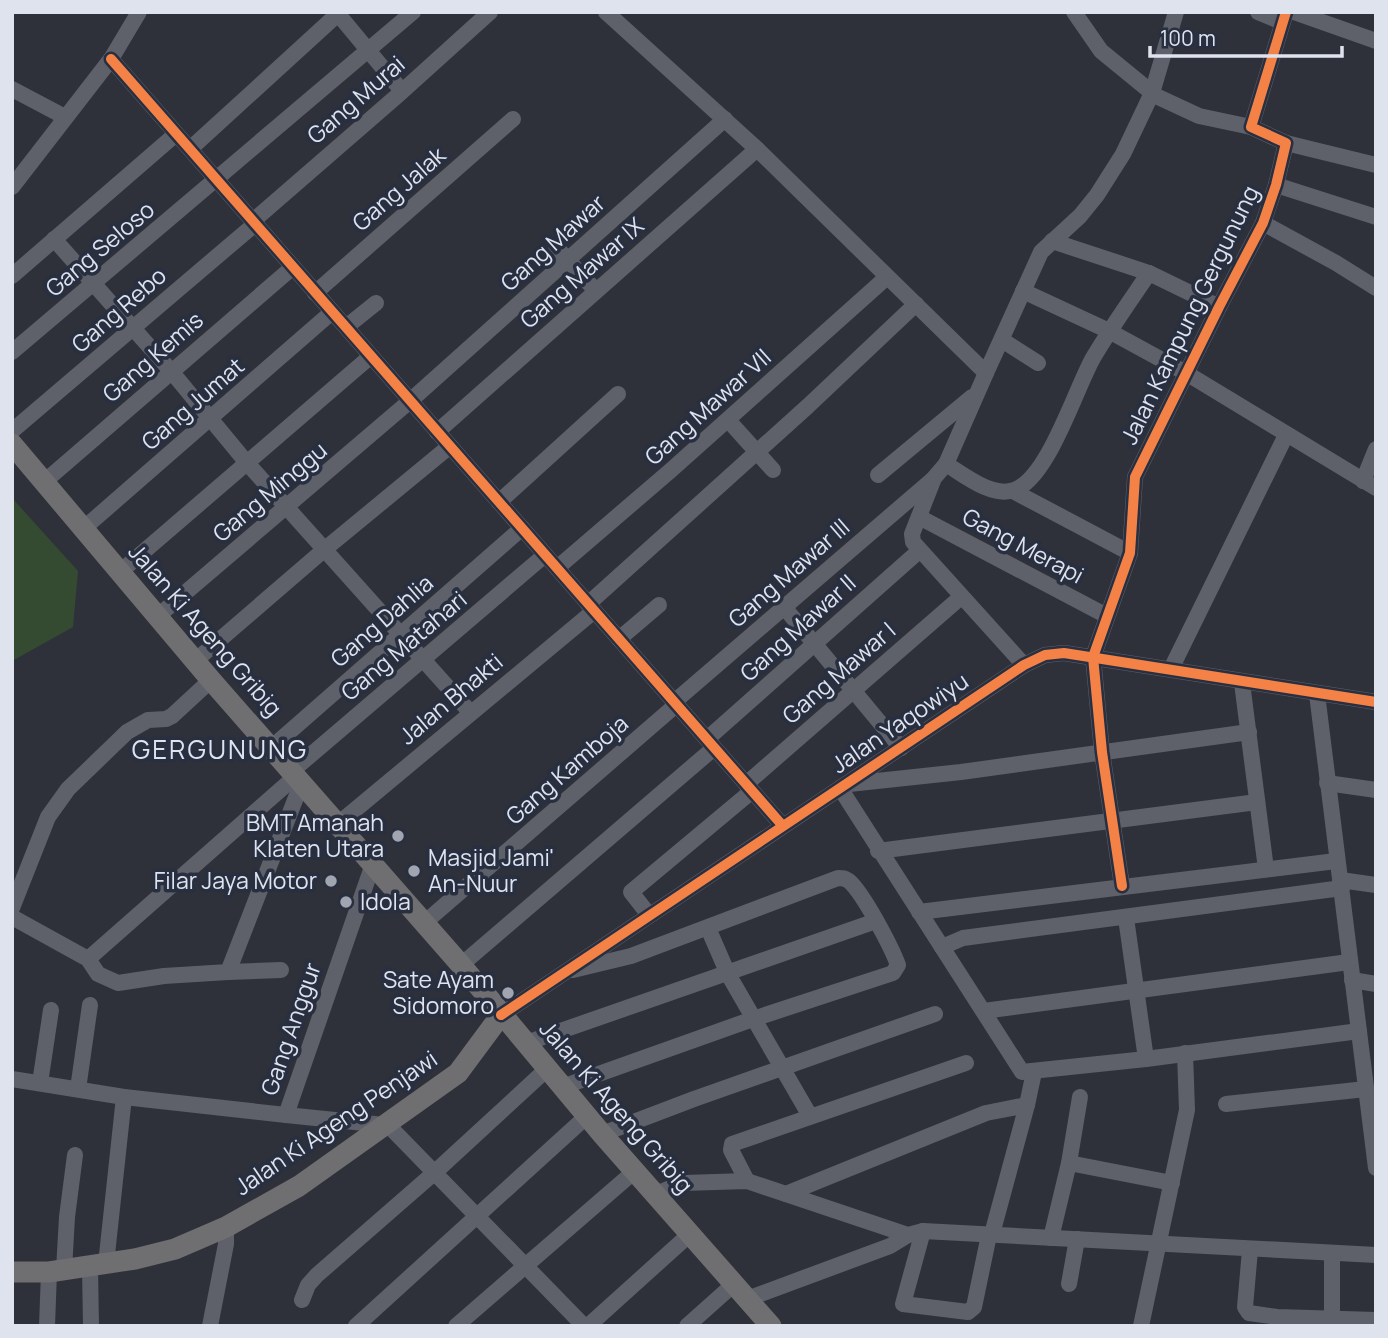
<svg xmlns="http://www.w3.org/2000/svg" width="1388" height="1338" font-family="Manrope,sans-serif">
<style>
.green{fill:#344b31}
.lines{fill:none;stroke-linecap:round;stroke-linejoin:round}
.minor{stroke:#5e6169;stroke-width:16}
.major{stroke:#6f6e70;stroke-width:21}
.cycleway-casing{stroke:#282f40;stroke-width:15}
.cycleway{stroke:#f48246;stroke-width:10}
.poi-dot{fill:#a0a5af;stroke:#282f40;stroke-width:2.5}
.labels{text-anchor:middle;stroke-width:7;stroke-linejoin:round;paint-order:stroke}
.street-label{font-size:23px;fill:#dee3ee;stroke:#282f40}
.poi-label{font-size:23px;fill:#dee3ee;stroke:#282f40;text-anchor:end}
.quarter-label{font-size:26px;letter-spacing:2px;fill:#dee3ee;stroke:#282f40}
</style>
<rect width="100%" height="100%" fill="#2e313a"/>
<path class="green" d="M12,498L78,571L73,627L12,661Z"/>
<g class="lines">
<g class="minor">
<path d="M606,12L757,149L986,373L1041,252L1080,216L1097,195L1123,154L1152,93L1176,12"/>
<path d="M1074,12L1101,51L1156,96L1199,116L1251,127"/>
<path d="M1258,12L1282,22"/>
<path d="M1294,12L1376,41"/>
<path d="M338,14L402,91"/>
<path d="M111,59L782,825"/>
<path d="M12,89L65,117"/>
<path d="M1286,143L1376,165"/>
<path d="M190,149L340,12"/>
<path d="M1276,185L1376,217"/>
<path d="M12,187L111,59L139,12"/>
<path d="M253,221L397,96L490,12"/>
<path d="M1263,223L1336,263L1376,288"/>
<path d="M54,239L171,371L247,463L470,712"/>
<path d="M1052,241L1149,273L1219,307"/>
<path d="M556,247L596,291"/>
<path d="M12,276L176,134"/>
<path d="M1023,291L1109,331L1186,373L1376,488"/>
<path d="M315,293L513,119"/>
<path d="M346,327L376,303"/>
<path d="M1002,340L1038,363"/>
<path d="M12,352L413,12"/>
<path d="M986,373L946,464L934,478L912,534L913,542L1024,665"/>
<path d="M728,420L773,470"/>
<path d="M12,431L255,224"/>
<path d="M437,432L757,149"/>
<path d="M946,464C964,475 992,498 1014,490C1048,479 1075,390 1093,358C1110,329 1130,301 1149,273"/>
<path d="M878,475L972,397"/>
<path d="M1363,481L1376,449"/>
<path d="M44,482L293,267"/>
<path d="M1013,491L1130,553"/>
<path d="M499,502L618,394"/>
<path d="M919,517L1107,616"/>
<path d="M83,529L332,312"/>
<path d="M557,568L670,471L887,277"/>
<path d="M120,572L371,356"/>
<path d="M588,604L808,406L916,304"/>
<path d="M784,607L901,748"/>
<path d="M158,616L410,401L725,119"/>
<path d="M619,639L659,605"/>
<path d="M195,661L325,549L450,446"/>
<path d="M1171,669L1286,435"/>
<path d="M1242,683L1266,869"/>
<path d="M1317,694L1376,1168"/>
<path d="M674,702L932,480"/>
<path d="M707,739L919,551"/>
<path d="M271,748L522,528"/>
<path d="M292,771L545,555"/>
<path d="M1327,783L1376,790"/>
<path d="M746,784L961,597"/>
<path d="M849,784L961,772L1249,732"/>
<path d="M840,788L1022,1072L1146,1059L1359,1031"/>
<path d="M338,824L594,611"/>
<path d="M878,851L1257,802"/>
<path d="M373,864L286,1115L384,1125"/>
<path d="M1340,880L1376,885"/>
<path d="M1122,886L1102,752L1093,657L1130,553L1135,477L1219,307L1263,223L1276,185L1286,143L1251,127L1286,12"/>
<path d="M12,908L48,817L68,789L127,732L148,720L166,719L172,716L211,680"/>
<path d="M919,912L1336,861"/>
<path d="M649,915L631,892L752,791"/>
<path d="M12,917L88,959L98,974L118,983L164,976L228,972L302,782"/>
<path d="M1126,918L1146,1059"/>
<path d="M423,924L676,705"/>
<path d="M708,928L728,974L810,1116"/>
<path d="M942,947L963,938L1342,888"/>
<path d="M88,959L296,776"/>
<path d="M461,965L714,748"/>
<path d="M228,972L281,970"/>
<path d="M1352,980L1376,984"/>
<path d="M984,1011L1349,962"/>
<path d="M501,1015L1024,665L1045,655L1064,653L1376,702"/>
<path d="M526,1043L876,921"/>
<path d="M12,1079L124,1097L286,1115"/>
<path d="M40,1083L51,1010"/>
<path d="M562,1087L753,1019L893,973L898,965C891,946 863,893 849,881C844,878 843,878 838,878L631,956L573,970"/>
<path d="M78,1089L90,1005"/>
<path d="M1226,1104L1366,1089"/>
<path d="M387,1124L584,1326"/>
<path d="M602,1134L694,1099L935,1014"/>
<path d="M1069,1163L1172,1183"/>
<path d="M747,1181L731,1150L732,1144L966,1063"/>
<path d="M656,1194L683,1183L747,1181L908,1235L923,1231L1376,1255"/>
<path d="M786,1194L986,1113L1027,1105"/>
<path d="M923,1231L903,1304L968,1312L974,1307L989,1235"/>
<path d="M992,1234L1027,1105L1034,1072"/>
<path d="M1051,1238L1069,1163L1080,1097"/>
<path d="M1250,1250L1245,1307L1249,1313L1277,1317L1376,1320"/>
<path d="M1332,1253V1319"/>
<path d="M106,1264L124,1097"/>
<path d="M90,1267L91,1326"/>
<path d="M64,1270L67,1217L75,1155"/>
<path d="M1069,1284L1077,1239"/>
<path d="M747,1299L890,1246L908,1235"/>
<path d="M302,1300L308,1285L317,1275L434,1173L547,1069"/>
<path d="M47,1326L49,1272"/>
<path d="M210,1326L226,1244V1227"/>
<path d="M356,1326L587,1116"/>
<path d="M456,1326L636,1170"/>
<path d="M588,1326L690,1234"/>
<path d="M687,1326L734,1284"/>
<path d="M1141,1326L1187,1110L1185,1053"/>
</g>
<g class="major">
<path d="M12,444L211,680L461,965L602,1134L771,1326"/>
<path d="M12,1272H49L135,1259L175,1249L226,1227L299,1186L458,1073L501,1015"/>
</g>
<defs>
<g id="cycleway">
<path d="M111,59L782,825"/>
<path d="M1122,886L1102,752L1093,657L1130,553L1135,477L1219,307L1263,223L1276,185L1286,143L1251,127L1286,12"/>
<path d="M501,1015L1024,665L1045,655L1064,653L1376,702"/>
</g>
</defs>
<use href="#cycleway" class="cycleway-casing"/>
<use href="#cycleway" class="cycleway"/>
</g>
<g class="poi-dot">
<circle cx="398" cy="836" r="7"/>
<circle cx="414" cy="871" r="7"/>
<circle cx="331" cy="881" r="7"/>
<circle cx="346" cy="902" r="7"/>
<circle cx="508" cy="993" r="7"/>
</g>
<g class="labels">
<g class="street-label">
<text transform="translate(356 100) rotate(-41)" y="8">Gang Murai</text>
<text transform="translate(399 189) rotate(-41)" y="8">Gang Jalak</text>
<text transform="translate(553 243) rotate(-42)" y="8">Gang Mawar</text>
<text transform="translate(100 249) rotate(-40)" y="8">Gang Seloso</text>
<text transform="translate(582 273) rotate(-41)" y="8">Gang Mawar IX</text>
<text transform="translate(119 310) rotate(-41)" y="8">Gang Rebo</text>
<text transform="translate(1190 315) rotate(-64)" y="8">Jalan Kampung Gergunung</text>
<text transform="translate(153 357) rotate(-41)" y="8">Gang Kemis</text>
<text transform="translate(193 404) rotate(-41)" y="8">Gang Jumat</text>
<text transform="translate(708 407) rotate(-42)" y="8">Gang Mawar VII</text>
<text transform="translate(270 492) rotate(-40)" y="8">Gang Minggu</text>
<text transform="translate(1023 546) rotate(28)" y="8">Gang Merapi</text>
<text transform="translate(789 573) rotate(-41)" y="8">Gang Mawar III</text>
<text transform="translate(382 621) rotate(-41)" y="8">Gang Dahlia</text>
<text transform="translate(798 628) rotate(-42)" y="8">Gang Mawar II</text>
<text transform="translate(205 630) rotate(49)" y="8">Jalan Ki Ageng Gribig</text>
<text transform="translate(404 646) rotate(-40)" y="8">Gang Matahari</text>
<text transform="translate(839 673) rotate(-41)" y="8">Gang Mawar I</text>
<text transform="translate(451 699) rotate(-40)" y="8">Jalan Bhakti</text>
<text transform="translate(900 723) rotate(-34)" y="8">Jalan Yaqowiyu</text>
<text transform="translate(567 770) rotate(-41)" y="8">Gang Kamboja</text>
<text transform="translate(291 1029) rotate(-71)" y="8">Gang Anggur</text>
<text transform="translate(616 1107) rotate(49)" y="8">Jalan Ki Ageng Gribig</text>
<text transform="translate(336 1123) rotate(-34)" y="8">Jalan Ki Ageng Penjawi</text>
</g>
<g class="poi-label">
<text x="384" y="831">BMT Amanah<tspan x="384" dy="26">Klaten Utara</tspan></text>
<text x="428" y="866" text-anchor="start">Masjid Jami'<tspan x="428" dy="26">An-Nuur</tspan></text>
<text x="317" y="889">Filar Jaya Motor</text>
<text x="360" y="910" text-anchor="start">Idola</text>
<text x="494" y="988">Sate Ayam<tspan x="494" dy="26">Sidomoro</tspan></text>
</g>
<g class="quarter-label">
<text x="220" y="759">GERGUNUNG</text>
</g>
</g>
<rect width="1388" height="1338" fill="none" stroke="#dee3ee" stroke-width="28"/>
<path d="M1150 46v10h192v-10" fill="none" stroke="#dee3ee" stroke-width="3.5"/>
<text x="1160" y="46" font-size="21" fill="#dee3ee" stroke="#282f40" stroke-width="5" paint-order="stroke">100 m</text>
</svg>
